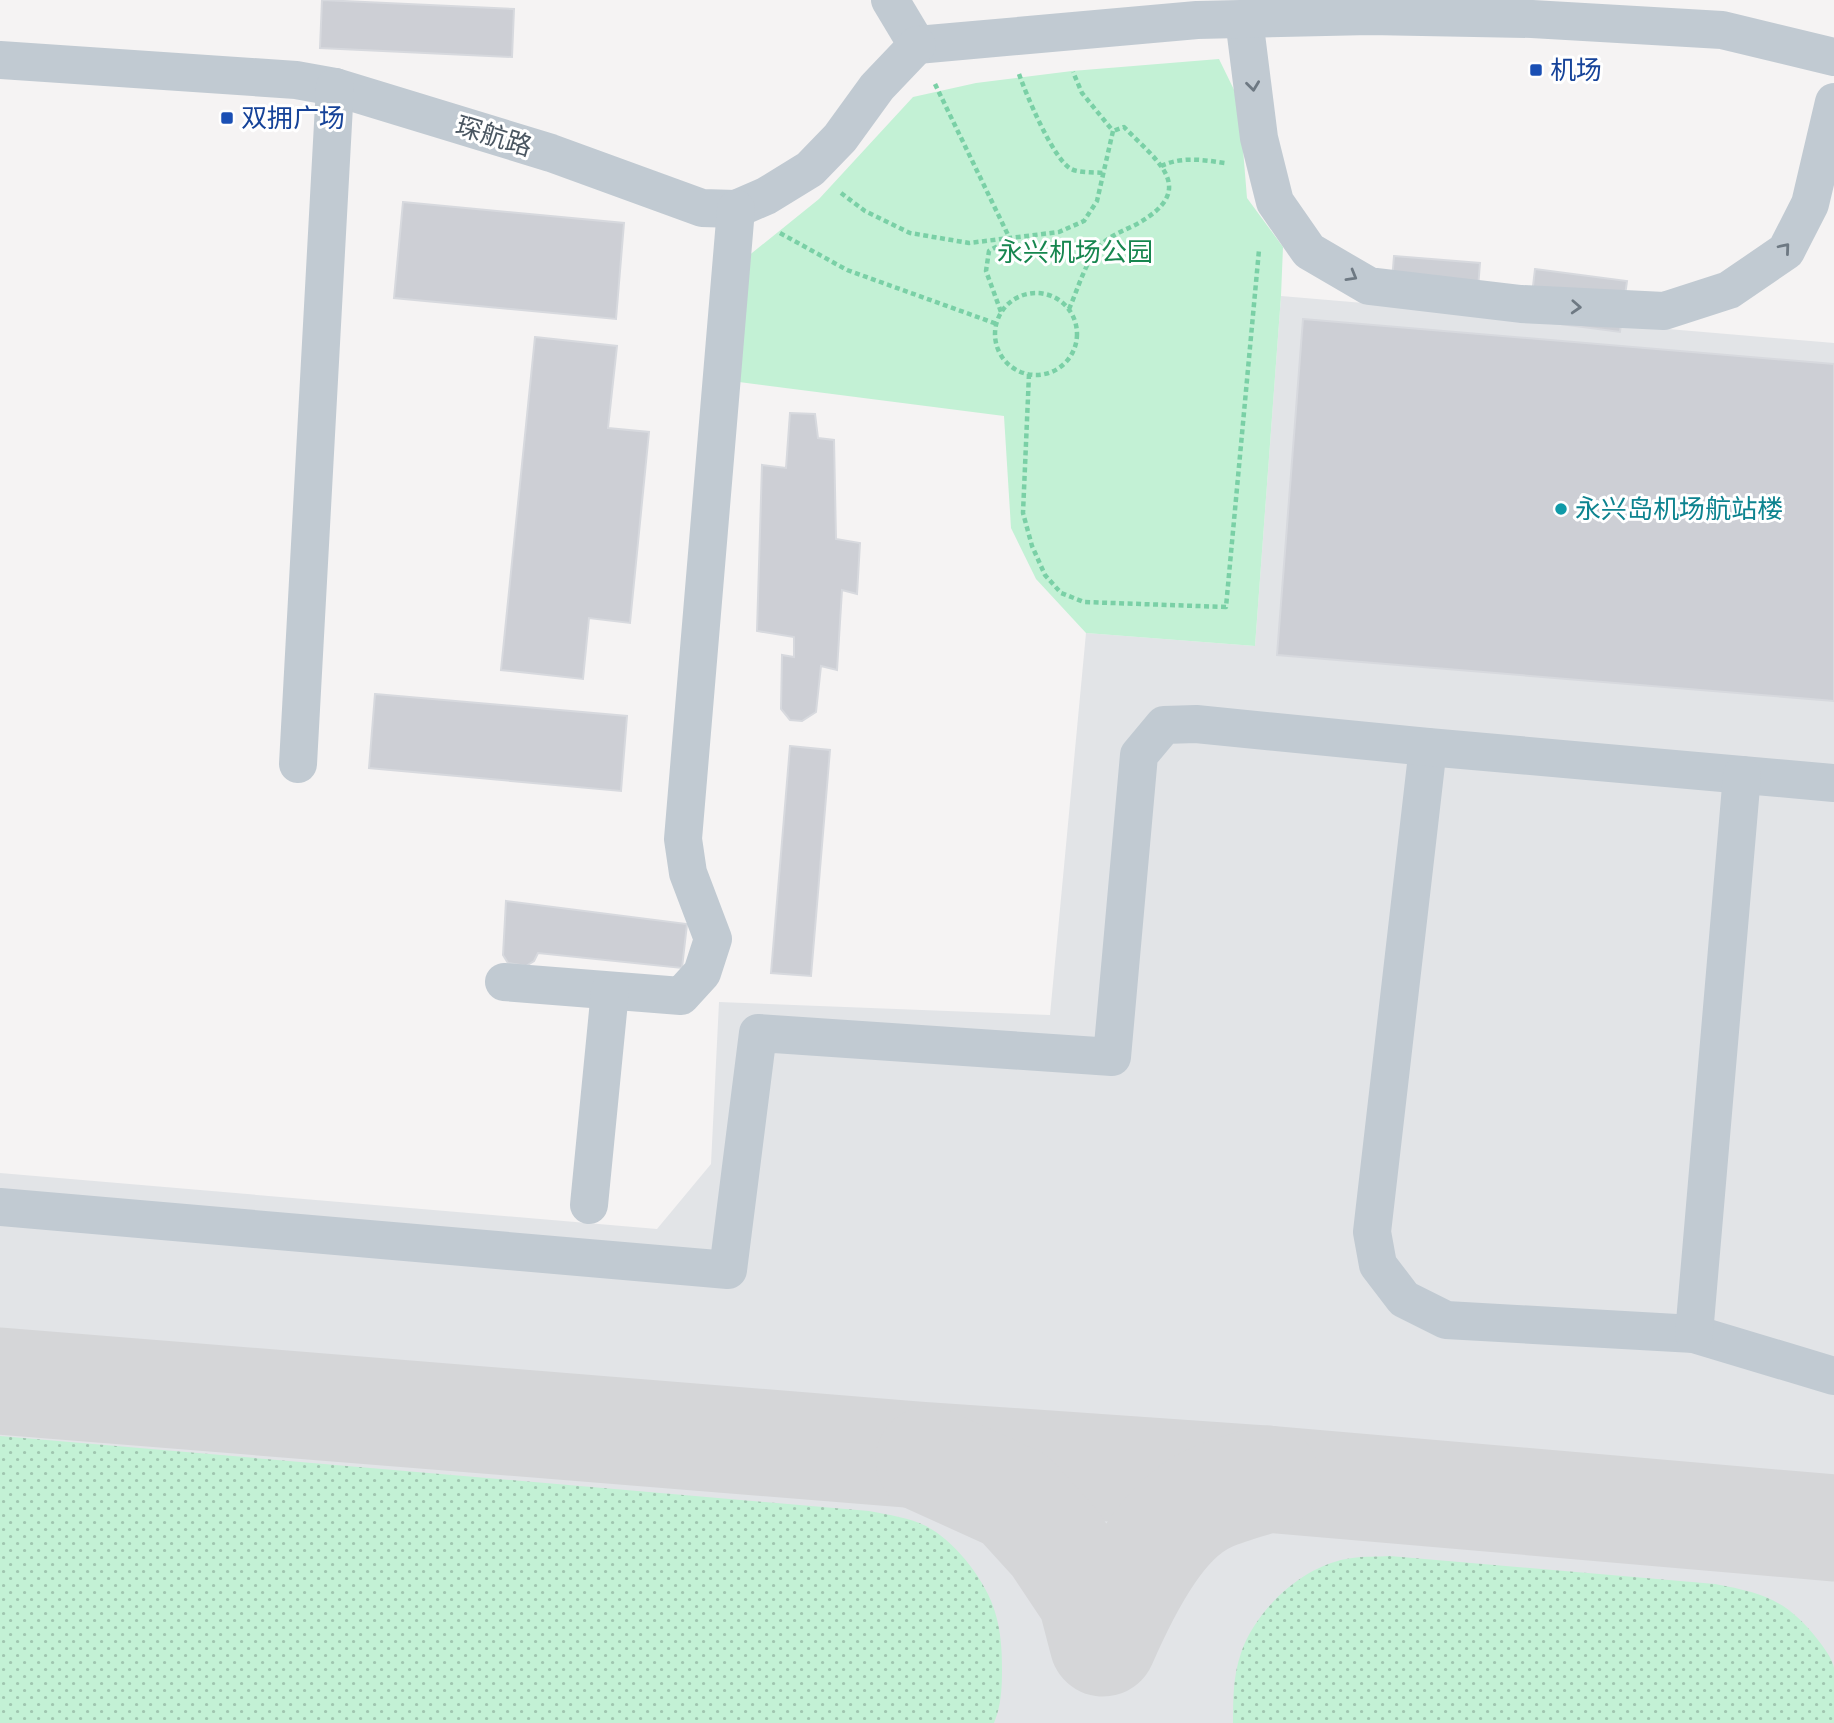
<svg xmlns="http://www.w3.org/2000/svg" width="1834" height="1723" font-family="'PT Sans Narrow','Noto Sans SC',sans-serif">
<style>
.airport{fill:#e2e4e7}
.grass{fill:url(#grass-dots)}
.park{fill:#c3f1d5}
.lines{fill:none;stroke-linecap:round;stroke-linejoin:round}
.taxiway{stroke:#d5d6d8;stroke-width:107}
.building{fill:#cdcfd5;stroke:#d7d9de;stroke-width:2}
.path{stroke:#7ad0a6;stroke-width:4.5;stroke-dasharray:5 3.5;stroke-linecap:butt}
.minor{stroke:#c1cad2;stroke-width:38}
.oneway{stroke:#6e7983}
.transit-dot{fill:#1a4fb4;stroke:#fff;stroke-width:2.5}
.culture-dot{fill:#0f9aa8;stroke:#fff;stroke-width:2.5}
.labels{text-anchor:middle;stroke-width:6;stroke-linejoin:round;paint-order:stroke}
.transit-label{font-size:26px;fill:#164399;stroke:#fff;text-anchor:start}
.street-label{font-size:26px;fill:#4a5661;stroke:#fff}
.park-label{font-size:26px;fill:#17864f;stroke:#fff}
.culture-label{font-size:26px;fill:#0d838f;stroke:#fff;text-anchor:start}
</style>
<defs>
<pattern id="grass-dots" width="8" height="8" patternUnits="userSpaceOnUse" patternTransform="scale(1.75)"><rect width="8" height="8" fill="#c3f1d5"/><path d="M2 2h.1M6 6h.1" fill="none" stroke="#a0c6b0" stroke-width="1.8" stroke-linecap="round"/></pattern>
</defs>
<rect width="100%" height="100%" fill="#f5f3f3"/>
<path class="airport" d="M1281,296L1834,343V1723H0V1173L657,1229L711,1164L719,1002L1050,1015L1086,633L1255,646Z"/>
<g class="grass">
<path d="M0,1436L869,1511C889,1515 914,1518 931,1529C957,1544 987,1583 995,1612C1001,1631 1002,1651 1002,1670C1002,1688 1001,1707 994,1723H0Z"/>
<path d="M1390,1556L1715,1584C1763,1593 1787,1600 1818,1640C1824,1648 1832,1658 1834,1668C1834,1685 1834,1706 1834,1723H1233C1233,1699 1233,1676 1241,1653C1256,1609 1304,1564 1352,1558C1364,1556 1377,1557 1390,1556Z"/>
</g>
<path class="park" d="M1219,59L1239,100L1247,198L1283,247L1281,296L1255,646L1086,633L1036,579L1011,528L1004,416L739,382L747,257L819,199L913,97L976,83L1072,71Z"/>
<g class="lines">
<g class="taxiway">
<path d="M0,1381L918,1455L1267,1479L1834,1528"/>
<path d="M929,1460L1015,1499L1055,1543L1091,1597L1103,1643C1124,1595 1160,1520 1210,1498C1228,1490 1248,1485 1267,1479"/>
</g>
</g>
<g class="building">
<path d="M322,0L514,9L512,57L320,48Z"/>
<path d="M403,202L624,223L616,319L394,298Z"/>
<path d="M1394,256L1480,263L1476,313L1390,305Z"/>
<path d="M1535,269L1627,281L1620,332L1529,320Z"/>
<path d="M1303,319L1834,364V701L1277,655Z"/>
<path d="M535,337L617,346L608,428L649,432L630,623L589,618L583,679L501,670Z"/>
<path d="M790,413L815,414L818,438L834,440L836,539L860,543L857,594L842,590L837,670L821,666L816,712L802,721L790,720L781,709L782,655L794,657V637L757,631L762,465L786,468Z"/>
<path d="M375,694L627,716L621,791L369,768Z"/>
<path d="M790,746L830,750L811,976L771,973Z"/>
<path d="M506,901L687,924L682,968L538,953L534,961L526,966L508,963L503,955Z"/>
</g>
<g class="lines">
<g class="path">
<path d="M1019,74C1026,94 1053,159 1071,169C1079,173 1093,172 1103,173"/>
<path d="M935,84L1010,239L989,251L986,271L1001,312"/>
<path d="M1161,166C1183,156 1203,160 1225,163"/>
<path d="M841,193L865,211L910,233L969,243L1059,232L1084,221L1097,201L1113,131L1082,93L1073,72"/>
<path d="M780,233L847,270L997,324"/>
<circle cx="1036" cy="334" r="41"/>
<path d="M1069,309C1078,289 1085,262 1100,246C1109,236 1125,230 1137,224C1199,189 1158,162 1124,127L1113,131"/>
<path d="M1029,374L1023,513L1032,546L1045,575L1061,593L1084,602L1226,607L1259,250"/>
</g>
<g class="minor">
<path d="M890,0L917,45"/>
<path d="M1244,19L1259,138L1275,202L1309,251L1369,286L1521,304L1664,311L1729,290L1786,251L1810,204L1834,102"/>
<path d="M917,45L1197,20L1370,16L1532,19L1722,30L1834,57"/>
<path d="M0,60L296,80L335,87L551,153L702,208L736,209L766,196L810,169L840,138L877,87L917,45"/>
<path d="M1428,747L1372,1232L1378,1265L1404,1299L1446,1320L1694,1334L1834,1376"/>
<path d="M298,764L335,87"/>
<path d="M504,982L681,996L702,973L713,939L688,873L683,839L736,209"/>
<path d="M589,1205L610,991"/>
<path d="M0,1207L728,1270L758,1033L1112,1057L1139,755L1164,725L1196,724L1428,747L1834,783"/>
<path d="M1694,1334L1742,775"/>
</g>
</g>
<defs><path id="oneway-chevron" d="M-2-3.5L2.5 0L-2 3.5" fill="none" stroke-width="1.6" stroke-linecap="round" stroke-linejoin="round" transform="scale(1.75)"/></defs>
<g class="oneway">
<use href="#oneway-chevron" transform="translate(1253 86) rotate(83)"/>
<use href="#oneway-chevron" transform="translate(1785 248) rotate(-50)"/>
<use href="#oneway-chevron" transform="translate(1352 276) rotate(30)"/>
<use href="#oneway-chevron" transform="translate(1576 307) rotate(3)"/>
</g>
<g class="transit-dot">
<rect x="1529" y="63" width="14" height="14" rx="3.5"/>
<rect x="220" y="111" width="14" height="14" rx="3.5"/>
</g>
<circle class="culture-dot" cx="1561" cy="509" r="7"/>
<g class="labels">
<g class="transit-label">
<text x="1550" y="79">机场</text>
<text x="241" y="127">双拥广场</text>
</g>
<g class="street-label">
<text transform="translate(494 136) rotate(17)" y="9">琛航路</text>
</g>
<g class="park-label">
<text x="1075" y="261">永兴机场公园</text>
</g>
<g class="culture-label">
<text x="1575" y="518">永兴岛机场航站楼</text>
</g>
</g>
</svg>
